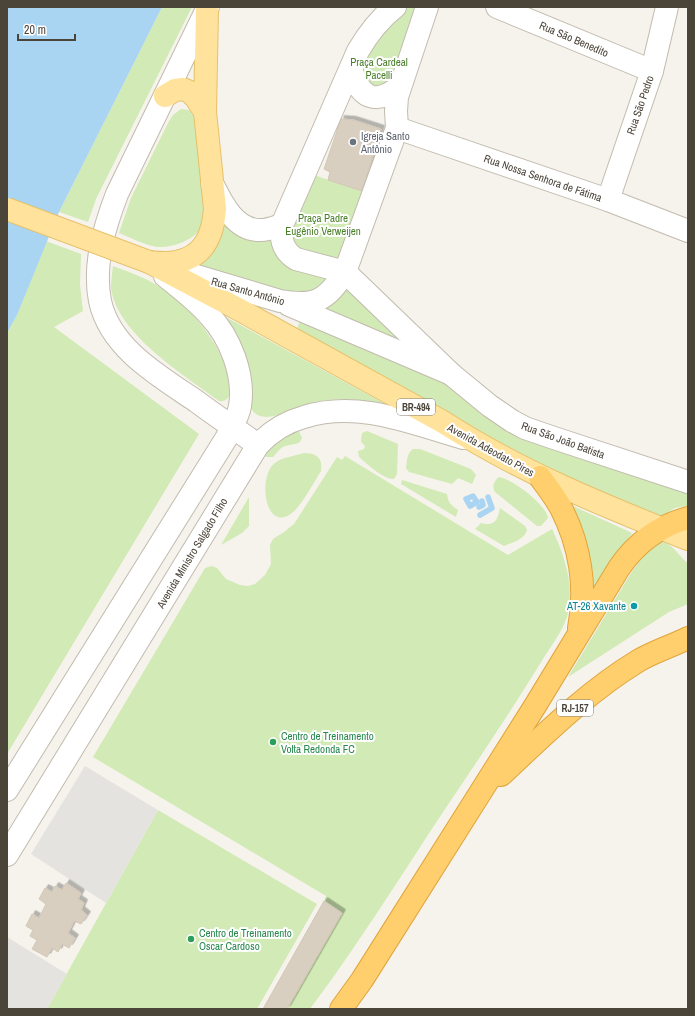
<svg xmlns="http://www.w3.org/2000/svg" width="695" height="1016" font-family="'Archivo Narrow',sans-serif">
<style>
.green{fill:#d2eab5}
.parking{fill:#e5e3e0}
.water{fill:#a9d4f2}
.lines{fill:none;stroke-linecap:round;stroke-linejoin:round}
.stream{stroke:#a9d4f2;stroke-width:5.5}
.building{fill:#d8cfc1;stroke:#d3c7b4;filter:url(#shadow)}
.minor-casing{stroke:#c2bbae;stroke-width:24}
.major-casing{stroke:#e6c16a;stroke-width:24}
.highway-casing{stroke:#e0a43c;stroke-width:24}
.minor{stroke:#fff;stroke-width:22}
.major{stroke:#ffe39c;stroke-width:22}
.highway{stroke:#ffcf6e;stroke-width:22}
.major-bridge-casing{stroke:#e6c16a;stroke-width:24;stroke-linecap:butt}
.major-bridge{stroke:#ffe39c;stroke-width:22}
.worship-dot{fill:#6b7280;stroke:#fff;stroke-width:1.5}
.culture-dot{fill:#0f9aa8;stroke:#fff;stroke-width:1.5}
.leisure-dot{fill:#2e9e5b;stroke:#fff;stroke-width:1.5}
.labels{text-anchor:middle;stroke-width:4;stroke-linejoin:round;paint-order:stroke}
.shield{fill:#fff;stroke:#817c74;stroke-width:1}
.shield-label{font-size:10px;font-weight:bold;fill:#4b4439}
.street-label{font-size:11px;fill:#4b4439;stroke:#fff}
.park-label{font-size:11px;fill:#4a7f2a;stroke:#fff}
.worship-label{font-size:11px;fill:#5b616d;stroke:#fff;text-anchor:start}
.culture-label{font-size:11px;fill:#0d838f;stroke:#fff;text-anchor:end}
.leisure-label{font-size:11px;fill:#27864d;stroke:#fff;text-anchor:start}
</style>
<defs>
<filter id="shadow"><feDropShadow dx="3.5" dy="-3.5" stdDeviation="0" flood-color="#0004"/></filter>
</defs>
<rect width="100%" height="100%" fill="#f6f3ec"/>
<g class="green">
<path d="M162,7H192L96,199L88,222L59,212Z"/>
<path d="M403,7H422L398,82L372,93L357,60Z"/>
<path d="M181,109L189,110L194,117L196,123L204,212C203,216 203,221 202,225C196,240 173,248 157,247C145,245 131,238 119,233L131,198L168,123L173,115Z"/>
<path d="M308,173L370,194L344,262L294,254L286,244Z"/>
<path d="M225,217L276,234L330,277L313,292L293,295L191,267C215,252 221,247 225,217Z"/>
<path d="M46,241L81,254L80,285L83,311L54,327L199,434L7,754V333L17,315Z"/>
<path d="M113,266C132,273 152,280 168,293C181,303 193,314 203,327C208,334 214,342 218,350C223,359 242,404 219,401C184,375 117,334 111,288C111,281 112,273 113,266Z"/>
<path d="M347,281L428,359L308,310Z"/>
<path d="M220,314L387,405C360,399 335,396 307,404C294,408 280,417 266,417C259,417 254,414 251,408Z"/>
<path d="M301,319L436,375L479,412L507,428L688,487V506L675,508L652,522L525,465L295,333Z"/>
<path d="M298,429L302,438L300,442C295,445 289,444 283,447C279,449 277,453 273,457H266L264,453V449Z"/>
<path d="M367,431L398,444L397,474L394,479C384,480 367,464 359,457L358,451L364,449L365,446L362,443L361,441L362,433Z"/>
<path d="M413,449H420L471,469L476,475L472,484L458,478L452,484L409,472L406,468C407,460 407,453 413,449Z"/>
<path d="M304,453C316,453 323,457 321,471C314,482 302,505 292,513C265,534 257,476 275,463C282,457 295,456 304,453Z"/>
<path d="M345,456L508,555L552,529C565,556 575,587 567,617C562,632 551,646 543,659C521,695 498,730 474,766C419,846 369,930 310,1009H287L342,913L324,901L326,896L93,757L205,568L212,566L217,568L226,579L240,585L248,586L255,584L265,575L271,564L270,545L273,539L284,532L294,524L337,457L342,460Z"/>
<path d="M499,477C512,479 546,504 548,518L541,526H537L495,492C491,486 495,480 499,477Z"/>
<path d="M402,480L447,494C448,503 451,505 458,510L456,517L401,484Z"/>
<path d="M249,497V526L242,533L221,545Z"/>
<path d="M562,501L632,533L590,596Z"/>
<path d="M500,508L525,526L527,530C524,540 513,542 504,546L475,529L481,523C494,527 498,520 500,508Z"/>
<path d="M661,542C672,542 679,557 688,563V604L669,612L568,677L631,573L645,553L655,544Z"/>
<path d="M158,810L317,904L257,1009H47Z"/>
</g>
<g class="parking">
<path d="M85,766L158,810L106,903L31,854Z"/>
<path d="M7,937L67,974L47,1009H7Z"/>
</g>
<path class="water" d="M7,7H162L59,212L17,315L7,333Z"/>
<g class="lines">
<g class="stream">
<path d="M473,496L477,502L470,506L466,499Z"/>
<path d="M479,507L483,505L482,501"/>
<path d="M480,515L492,508L488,497"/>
</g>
</g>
<g class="building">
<path d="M341,119L353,120L381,129L362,191L328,180L330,172L324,169Z"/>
<path d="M66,883L81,893L78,899L84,903L81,910L87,915L81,924L74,921L68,933L75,938L69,948L62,944L58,952L52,948L47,957L32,949L37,940L30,936L33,930L26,926L32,914L39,918L46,904L39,899L45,888L52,892L55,886L62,890Z"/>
<path d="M324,901L342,913L287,1009H263Z"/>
</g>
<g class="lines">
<defs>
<g id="minor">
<path d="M208,7L117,194C104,228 93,265 100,301C110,348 159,376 196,401C216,416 237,430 258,445"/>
<path d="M395,7C379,19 368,34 358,51L282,225C280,240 283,251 296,259L345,272L451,374"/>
<path d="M497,7L652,71"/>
<path d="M351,68C359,97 375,107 400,86"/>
<path d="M397,128L608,200L688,231"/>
<path d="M212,183C222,203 235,231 261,230C268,230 275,227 282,225"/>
<path d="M608,200L652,71L667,7"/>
<path d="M173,269L280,301C315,307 326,301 345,272L397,128L396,111L397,97L427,7"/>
<path d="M289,305L451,374L490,406L512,421L525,428L554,438L688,482"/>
<path d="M7,790L227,437C232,427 238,417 240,406C245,375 230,337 209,315C196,300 180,288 165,276"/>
<path d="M7,855L258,445C272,430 286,422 304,417C358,400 411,423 463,438"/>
</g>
<g id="major">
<path d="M205,112L207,10"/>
<path d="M149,262L238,309L443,422C519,471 604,506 688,539"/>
<path d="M150,262C159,263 167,264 176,262C204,257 213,235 215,209L205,112L196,98L190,92L183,89L175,90L165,96"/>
</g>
<g id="highway">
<path d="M540,477C547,487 555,497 561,508C580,545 587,587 579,628"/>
<path d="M501,775C544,735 587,692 638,661C653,652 672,646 688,638"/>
<path d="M341,1009L362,980L535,706L619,568C636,543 659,526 688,518"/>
</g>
</defs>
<use href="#minor" class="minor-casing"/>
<use href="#major" class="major-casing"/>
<use href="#highway" class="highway-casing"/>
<use href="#minor" class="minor"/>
<use href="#major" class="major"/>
<use href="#highway" class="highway"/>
<defs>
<path id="major-bridge" d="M7,209L149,262"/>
</defs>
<use href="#major-bridge" class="major-bridge-casing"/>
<use href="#major-bridge" class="major-bridge"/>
</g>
<circle class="worship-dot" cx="353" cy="142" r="4"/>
<circle class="culture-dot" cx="634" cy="606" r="4"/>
<g class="leisure-dot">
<circle cx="273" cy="742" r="4"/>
<circle cx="191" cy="939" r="4"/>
</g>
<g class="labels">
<g class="shield">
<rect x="397" y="399" width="38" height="16" rx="3"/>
<rect x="557" y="700" width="36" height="16" rx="3"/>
</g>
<g class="shield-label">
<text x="416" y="411">BR-494</text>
<text x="575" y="712">RJ-157</text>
</g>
<g class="street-label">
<text transform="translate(574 39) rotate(23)" y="4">Rua São Benedito</text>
<text transform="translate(640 105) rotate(-71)" y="4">Rua São Pedro</text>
<text transform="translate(543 178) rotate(19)" y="4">Rua Nossa Senhora de Fátima</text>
<text transform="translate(248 291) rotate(16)" y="4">Rua Santo Antônio</text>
<text transform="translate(563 440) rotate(20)" y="4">Rua São João Batista</text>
<text transform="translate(491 450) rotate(29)" y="4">Avenida Adeodato Pires</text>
<text transform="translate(192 553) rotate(-59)" y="4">Avenida Ministro Salgado Filho</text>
</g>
<g class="park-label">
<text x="379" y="66">Praça Cardeal<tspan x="379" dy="13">Pacelli</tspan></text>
<text x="323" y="222">Praça Padre<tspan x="323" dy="13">Eugênio Verweijen</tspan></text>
</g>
<g class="worship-label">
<text x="361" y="140">Igreja Santo<tspan x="361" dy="13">Antônio</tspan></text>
</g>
<g class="culture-label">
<text x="626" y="610">AT-26 Xavante</text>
</g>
<g class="leisure-label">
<text x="281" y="740">Centro de Treinamento<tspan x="281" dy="13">Volta Redonda FC</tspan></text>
<text x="199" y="937">Centro de Treinamento<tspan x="199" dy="13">Oscar Cardoso</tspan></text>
</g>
</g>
<rect width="695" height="1016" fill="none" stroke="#4b4439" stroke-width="16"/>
<path d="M18 34v6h57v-6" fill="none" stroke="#4b4439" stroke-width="2"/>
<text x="24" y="34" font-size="12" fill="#4b4439" stroke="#ffffff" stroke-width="3" paint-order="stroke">20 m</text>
</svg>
